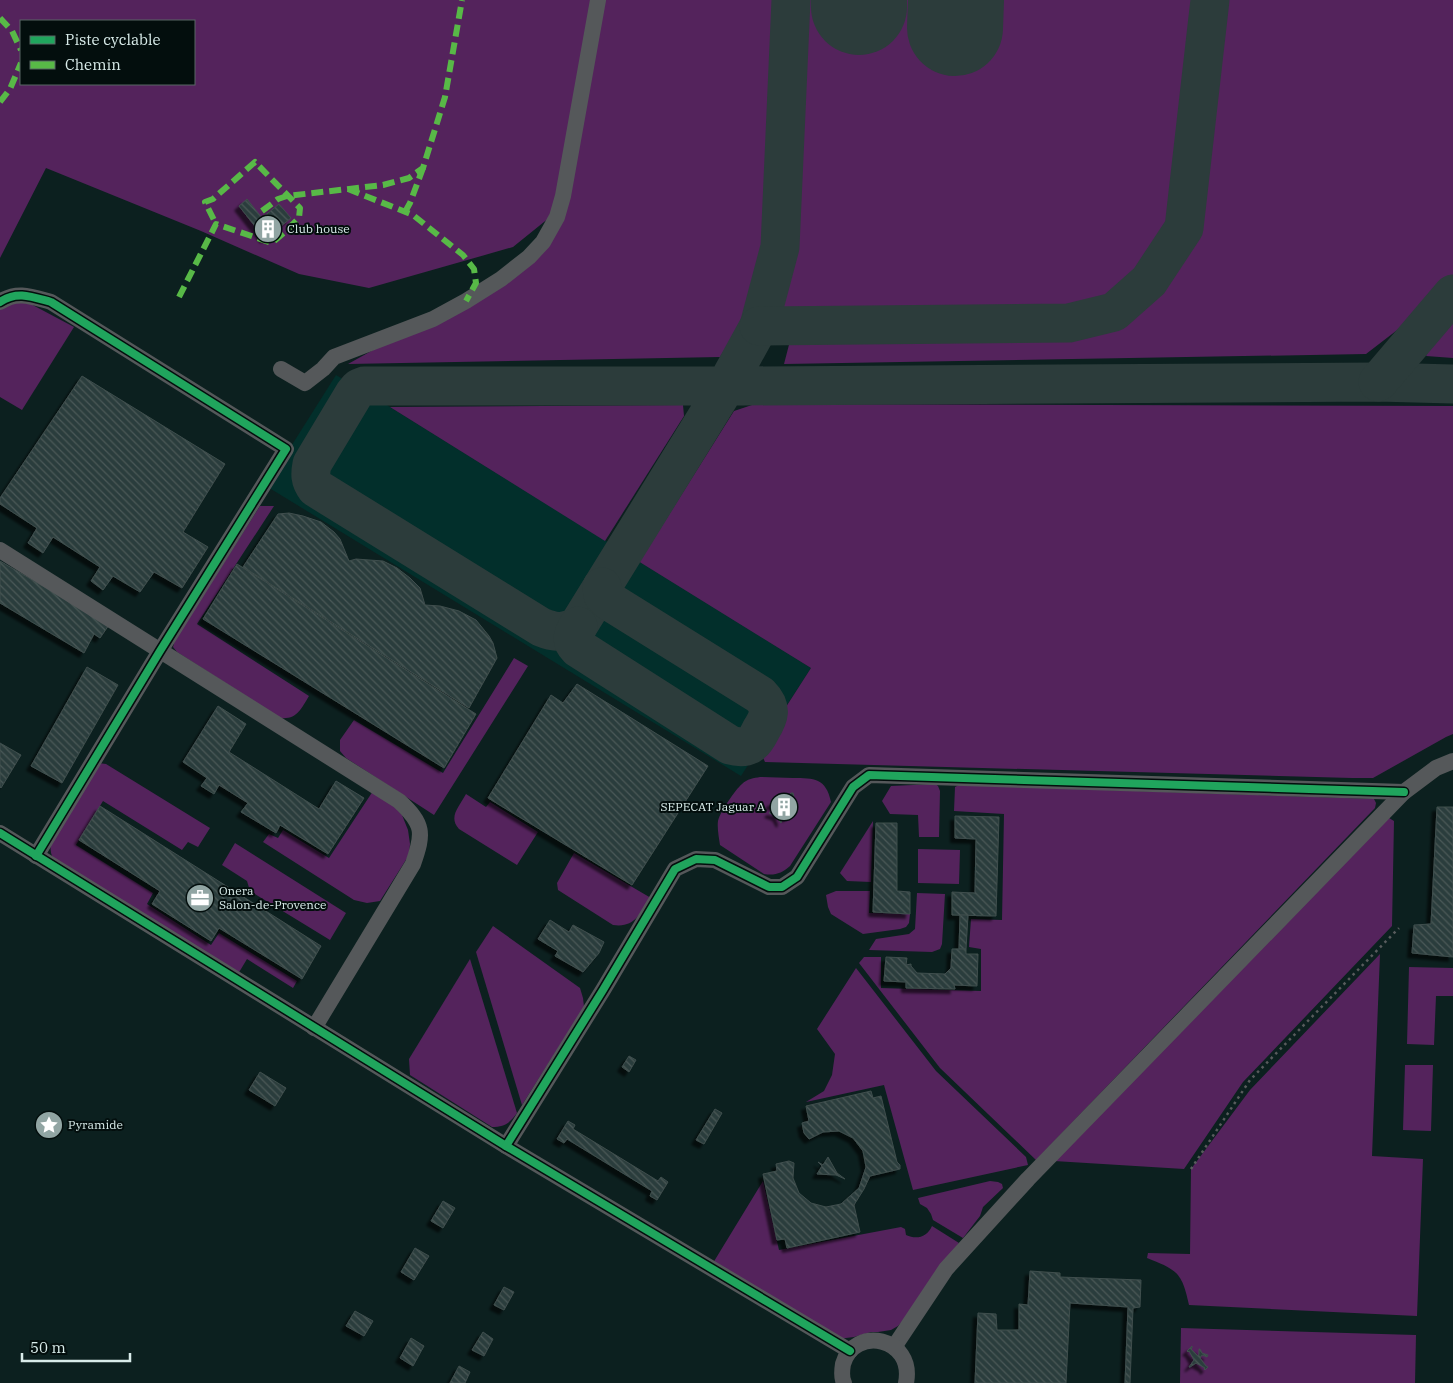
<svg xmlns="http://www.w3.org/2000/svg" width="1453" height="1383" font-family="'IBM Plex Serif',serif">
<style>
.built{fill:#022f2b}
.grass{fill:#54235c;fill-rule:evenodd}
.lines{fill:none;stroke-linecap:round;stroke-linejoin:round}
.taxiway{stroke:#2c3c3b;stroke-width:39}
.runway{stroke:#2c3c3b;stroke-width:96}
.building{fill:url(#building-back-hatch);stroke:#3f4e4d;filter:url(#shadow)}
.path{stroke:#585c5d;stroke-width:2.5;stroke-dasharray:2.5 4;stroke-linecap:butt}
.minor{stroke:#55585a;stroke-width:16}
.quiet{stroke:#58b947;stroke-width:6;stroke-dasharray:12 6;stroke-linecap:butt}
.cycleway-casing{stroke:#030e0d;stroke-width:11}
.cycleway{stroke:#20a55d;stroke-width:8}
.labels{text-anchor:middle;stroke-width:4;stroke-linejoin:round;paint-order:stroke}
.poi-label{font-size:12px;fill:#d9ecea;stroke:#030e0d;text-anchor:start}
</style>
<defs>
<pattern id="building-back-hatch" width="6" height="6" patternUnits="userSpaceOnUse" patternTransform="scale(1.25)"><rect width="6" height="6" fill="#2c3d3c"/><path d="M-1 5l2 2M0 0l6 6M5-1l2 2" fill="none" stroke="#4a5958"/></pattern>
<filter id="shadow"><feDropShadow dx="-4.5" dy="4.5" stdDeviation="1" flood-color="#0009"/></filter>
</defs>
<rect width="100%" height="100%" fill="#0c201f"/>
<path class="built" d="M336,375L390,407L811,668L741,776L266,486Z"/>
<g class="grass">
<path d="M0,0H1453V358L1426,356L1441,325L1405,324L1366,354L784,364L791,337L740,326L720,357L348,364L391,340L496,290L565,205L513,247L369,288L299,274L201,231L46,168L0,258ZM21,21H194V84H21Z"/>
<path d="M11,302H27L74,327L22,410L0,397V308Z"/>
<path d="M755,404L1453,406V734L1446,737L1373,778H1352L765,762L759,749L811,668L638,561L648,548L734,411Z"/>
<path d="M683,405L684,416L605,541L390,407Z"/>
<path d="M260,506H274L197,624L309,696C301,709 297,720 280,718L177,652L173,647L175,640Z"/>
<path d="M514,658L528,666L434,815L346,758L340,751V740L354,720L443,773Z"/>
<path d="M98,763L106,764L210,828L198,847L188,842L182,850L103,801L76,845L153,893L147,904L211,945L219,933L297,981L293,988L247,959L238,974L54,861L51,853L50,843Z"/>
<path d="M760,777C771,777 782,778 793,778C814,778 826,778 831,802L790,866C782,873 775,876 764,874L720,845C719,838 717,828 718,821C720,812 735,790 742,784C747,779 754,778 760,777Z"/>
<path d="M935,784L938,786L940,791L939,837H919L918,815L890,814L882,801L891,786Z"/>
<path d="M959,785L1374,799L1376,803L1375,808L1036,1160L940,1068L859,963L864,957H881V988L981,991V949L969,947L971,919L1002,920L1004,814L954,811L955,787Z"/>
<path d="M373,791L390,801L402,815L408,830L410,844L409,855L380,901L367,903L354,900L263,842L269,834L278,838L283,830L329,858Z"/>
<path d="M466,794L486,807L490,802L538,832L517,865L459,829C448,817 459,807 466,794Z"/>
<path d="M1389,818L1394,821L1392,926L1243,1082L1184,1169L1054,1161Z"/>
<path d="M873,821L871,882L847,881L840,873Z"/>
<path d="M235,843L346,913L330,940L250,891L247,881L222,865Z"/>
<path d="M918,849L960,850L959,884L918,883Z"/>
<path d="M574,853L651,898C639,914 635,928 613,925L558,890L557,883Z"/>
<path d="M836,891H870L869,913L910,914L909,923L906,927L900,929L863,934L831,914L828,907L826,895Z"/>
<path d="M917,893L945,894L942,944L940,949L932,952L869,950L876,939L909,934L915,929Z"/>
<path d="M493,926L580,988L583,998L584,1007L522,1105L476,952Z"/>
<path d="M1380,954L1372,1156L1423,1159L1417,1316L1189,1305C1182,1272 1177,1270 1147,1258L1148,1253L1190,1254L1191,1169L1250,1090Z"/>
<path d="M470,959L517,1113C510,1123 504,1127 492,1127L410,1075L409,1059Z"/>
<path d="M1409,967L1453,968V996H1436L1434,1045L1407,1044Z"/>
<path d="M856,968L936,1071L1026,1157L1028,1165L913,1190L884,1085L806,1102L824,1091L832,1075L835,1054L817,1029Z"/>
<path d="M1405,1065H1433L1431,1131L1403,1130Z"/>
<path d="M763,1181L779,1250L901,1227L905,1229L906,1235C917,1240 927,1237 932,1226L959,1243L908,1315L898,1326L891,1330L878,1332H871L854,1337L838,1339L713,1263Z"/>
<path d="M990,1181L998,1182L1002,1184L1003,1188L983,1207L980,1216L963,1238L933,1220L931,1214L927,1208L920,1204L918,1198Z"/>
<path d="M1181,1328L1416,1335L1415,1383H1180Z"/>
</g>
<g class="lines">
<g class="taxiway">
<path d="M791,0L780,247L759,326L726,386L578,626C565,633 555,633 541,627L316,488C310,480 310,474 312,464L354,394L359,388L364,386H743L1378,382L1453,384"/>
<path d="M759,326L1069,323L1114,312L1149,281L1184,228L1210,0"/>
<path d="M1378,382L1453,294"/>
<path d="M578,626C573,635 570,640 578,648L730,745C737,747 746,748 752,743C756,740 759,734 761,730C769,717 773,708 760,695L609,601L603,595L602,587"/>
</g>
<g class="runway">
<path d="M859,7V0"/>
<path d="M955,28L956,0"/>
</g>
</g>
<g class="building">
<path d="M247,199L262,218L279,204L291,218L265,239L239,206Z"/>
<path d="M82,376L225,464L183,532L208,547L182,588L154,572L140,592L113,576L103,590L91,581L100,567L53,537L43,553L28,543L37,528L0,504V498Z"/>
<path d="M289,513L303,516L321,522L334,532L340,539L349,561L356,559L383,561L397,568L410,578L420,588L425,605L440,606L459,611L476,620L489,636L493,643L497,658L469,708L243,567L278,514Z"/>
<path d="M0,561L109,625L100,638L94,634L84,653L0,603Z"/>
<path d="M237,564L476,714L444,768L203,619Z"/>
<path d="M87,667L118,685L62,783L31,766Z"/>
<path d="M577,684L708,766L632,885L488,798L551,695L563,703Z"/>
<path d="M218,706L246,724L229,752L319,809L336,781L364,798L328,854L280,825L276,833L241,812L248,803L219,785L214,794L201,786L207,778L183,762Z"/>
<path d="M0,743L21,755L1,788L0,787Z"/>
<path d="M791,793H793L794,796L788,804L789,815L787,818L785,808L780,815L782,820L781,823L777,816L769,813L771,811L777,812L781,806L770,805L772,802L784,800Z"/>
<path d="M100,806L321,946L302,979L219,928L211,941L152,904L160,891L79,840Z"/>
<path d="M1437,807H1453V957L1412,953L1414,925L1431,924Z"/>
<path d="M955,816L999,817L996,916L952,915V892L975,893L976,839L955,838Z"/>
<path d="M876,823H897V891L910,892V914L873,912Z"/>
<path d="M960,915H968L966,949H959Z"/>
<path d="M550,920L569,932L573,925L604,942L599,953L583,972L555,956L558,951L538,939Z"/>
<path d="M952,949H966V954H978L977,986L954,985L955,989L906,988V982L884,981L886,957L907,958L906,965L911,964V966L917,973L945,974L951,968Z"/>
<path d="M629,1056L636,1060L629,1072L622,1067Z"/>
<path d="M260,1072L286,1088L275,1106L249,1090Z"/>
<path d="M871,1091L873,1098L881,1096L897,1162L900,1165V1169L870,1176L864,1189L854,1205L860,1232L787,1248L785,1239L777,1240L763,1174L777,1171L776,1164L789,1161L794,1163L793,1178L799,1193L811,1203L826,1207L841,1204L859,1188L866,1167L863,1151L853,1138L839,1131L823,1132L809,1139L804,1133L802,1123L809,1121L806,1106Z"/>
<path d="M715,1109L722,1113L704,1144L696,1140Z"/>
<path d="M568,1121L575,1125L573,1129L658,1181L661,1177L668,1182L657,1200L650,1196L652,1191L567,1139L564,1143L557,1139Z"/>
<path d="M828,1157L837,1173L845,1179L836,1175L817,1174L822,1166L818,1162L823,1165Z"/>
<path d="M443,1201L455,1208L443,1228L431,1221Z"/>
<path d="M415,1248L429,1256L414,1280L401,1272Z"/>
<path d="M1030,1271L1060,1273V1277L1141,1280L1140,1307L1133,1308L1130,1383H1125L1128,1307L1070,1303L1066,1383H975L978,1313L996,1314L997,1330H1019V1304L1028,1305Z"/>
<path d="M504,1287L514,1292L504,1310L494,1305Z"/>
<path d="M355,1311L373,1321L364,1336L346,1326Z"/>
<path d="M483,1332L493,1339L484,1356L472,1350Z"/>
<path d="M411,1338L424,1346L413,1366L400,1358Z"/>
<path d="M1192,1346V1348L1191,1349L1198,1356L1199,1354V1349H1200L1202,1353L1208,1355L1207,1357L1202,1355L1200,1358L1206,1366L1208,1367L1205,1370L1204,1369L1205,1368L1196,1363L1190,1367H1189L1194,1360L1189,1351L1188,1352L1187,1351Z"/>
<path d="M459,1366L470,1372L465,1383H450Z"/>
</g>
<g class="lines">
<path class="path" d="M1191,1169L1250,1080L1399,928"/>
<g class="minor">
<path d="M0,302C17,290 33,297 51,302L286,449L160,651L36,856"/>
<path d="M281,369L305,383L323,369L334,357L433,319L466,301L501,279L529,257L543,242L557,217L563,196L598,0"/>
<path d="M0,550L399,801C424,824 424,833 413,864L314,1028"/>
<path d="M0,833L506,1146L850,1351"/>
<path d="M506,1146L603,990L675,869L696,859L715,860L769,887H782L797,877L853,787L869,775L1404,792"/>
<path d="M894,1347L946,1269L1028,1179L1404,792L1436,768L1453,761"/>
<path d="M844,1383C841,1377 842,1370 843,1364C854,1325 915,1337 906,1383"/>
</g>
<g class="quiet">
<path d="M0,18L12,31L21,50"/>
<path d="M0,102L10,89L21,63"/>
<path d="M348,189L413,215L463,255L474,269L476,283L466,301"/>
<path d="M262,211L278,199L287,196L383,185L409,178L423,168L445,97L462,0"/>
<path d="M405,212L410,203L423,168"/>
<path d="M179,297L216,224L272,243L287,230L299,218L300,208L255,162L213,199L205,202L216,224"/>
</g>
<defs>
<g id="cycleway">
<path d="M0,302C17,290 33,297 51,302L286,449L160,651L36,856"/>
<path d="M0,833L506,1146L850,1351"/>
<path d="M506,1146L603,990L675,869L696,859L715,860L769,887H782L797,877L853,787L869,775L1404,792"/>
</g>
</defs>
<use href="#cycleway" class="cycleway-casing"/>
<use href="#cycleway" class="cycleway"/>
</g>
<defs>
<symbol id="building-disc" viewBox="-11 -11 22 22"><circle r="9.5" fill="#91a5a3" stroke="#030e0d"/><path d="M-4-6H4V6H1V3H-1V6H-4ZM-2.5-4.3h1.7v1.8h-1.7ZM.8-4.3h1.7v1.8H.8ZM-2.5-1h1.7V.8h-1.7ZM.8-1h1.7V.8H.8Z" fill="#fff"/></symbol>
<symbol id="office-disc" viewBox="-11 -11 22 22"><circle r="9.5" fill="#91a5a3" stroke="#030e0d"/><path d="M-6-3h4V-5.5h4V-3h4V5H-6ZM-1-4.5V-3h2v-1.5ZM-6 0V1H6V0Z" fill="#fff"/></symbol>
<symbol id="sight-disc" viewBox="-11 -11 22 22"><circle r="9.5" fill="#91a5a3" stroke="#030e0d"/><path d="M0-6L1.8-2.2L6-1.7L2.9 1.2L3.7 5.4L0 3.3L-3.7 5.4L-2.9 1.2L-6-1.7L-1.8-2.2Z" fill="#fff"/></symbol>
</defs>
<g fill-rule="evenodd">
<use href="#building-disc" x="252" y="213" width="32" height="32"/>
<use href="#building-disc" x="768" y="791" width="32" height="32"/>
<use href="#office-disc" x="184" y="882" width="32" height="32"/>
<use href="#sight-disc" x="33" y="1109" width="32" height="32"/>
</g>
<g class="labels">
<g class="poi-label">
<text x="287" y="233">Club house</text>
<text x="765" y="811" text-anchor="end">SEPECAT Jaguar A</text>
<text x="219" y="895">Onera<tspan x="219" dy="14">Salon-de-Provence</tspan></text>
<text x="68" y="1129">Pyramide</text>
</g>
</g>
<rect x="20" y="20" width="175" height="65" fill="#030e0d" stroke="#596765"/>
<rect x="30" y="36" width="25" height="8" fill="#20a55d" stroke="#596765"/>
<text x="65" y="45" font-size="15" fill="#d9ecea">Piste cyclable</text>
<rect x="30" y="61" width="25" height="8" fill="#58b947" stroke="#596765"/>
<text x="65" y="70" font-size="15" fill="#d9ecea">Chemin</text>
<path d="M22 1353v8h108v-8" fill="none" stroke="#d9ecea" stroke-width="2.5"/>
<text x="30" y="1353" font-size="15" fill="#d9ecea" stroke="#030e0d" stroke-width="4" paint-order="stroke">50 m</text>
</svg>
